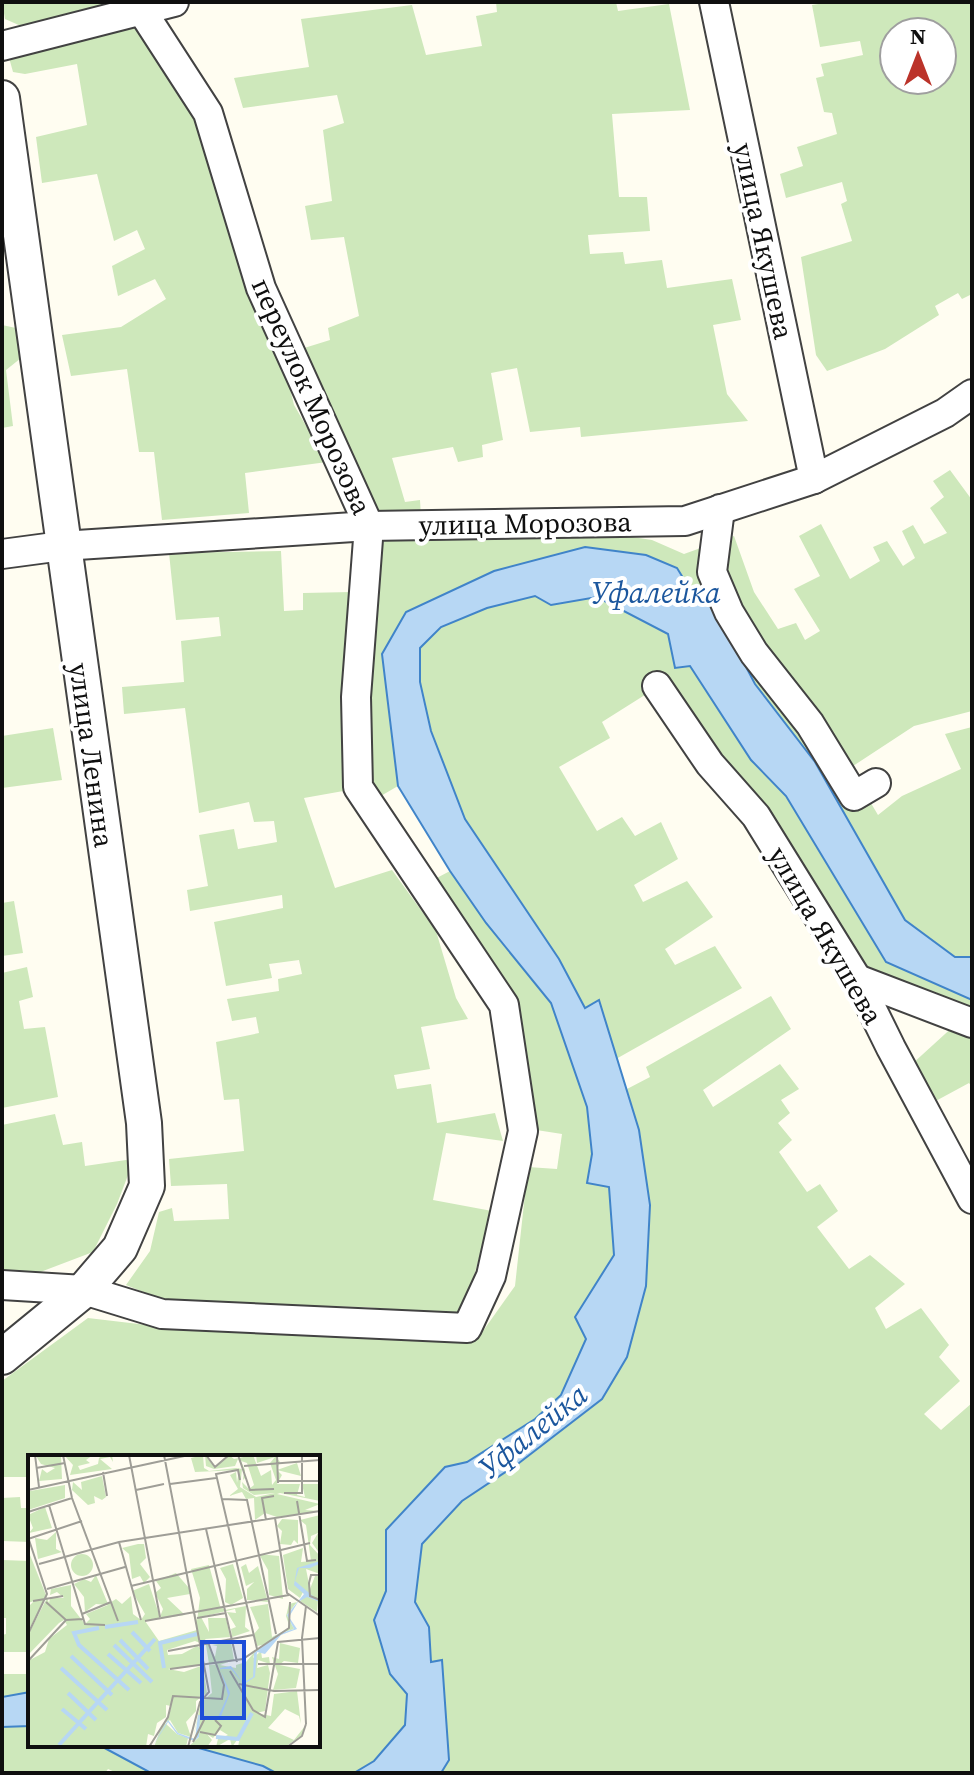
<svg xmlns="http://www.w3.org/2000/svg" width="974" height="1775" font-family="'Source Serif 4',serif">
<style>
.green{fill:#cee8bb;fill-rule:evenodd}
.water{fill:#b7d7f4;stroke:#4084c9;stroke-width:2}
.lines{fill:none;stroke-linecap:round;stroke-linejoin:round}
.minor-casing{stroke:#424242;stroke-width:32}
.tertiary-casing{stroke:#424242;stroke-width:38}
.minor{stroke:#fff;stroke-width:28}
.tertiary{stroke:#fff;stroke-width:34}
.labels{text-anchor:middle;stroke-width:8;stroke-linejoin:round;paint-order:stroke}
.street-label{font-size:28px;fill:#0f0f0f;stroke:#fff}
.water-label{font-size:30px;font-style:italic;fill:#1b569d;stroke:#fff}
.inset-river{fill:none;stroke:#b7d7f4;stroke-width:4}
.inset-road{fill:none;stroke:#9f9e97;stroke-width:2}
.view{fill:#1d4ed8;fill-opacity:0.15;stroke:#1d4ed8;stroke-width:4}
.inset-edge{fill:none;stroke:#0f0f0f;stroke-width:4}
</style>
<rect width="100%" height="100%" fill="#fffdf1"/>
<g class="green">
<path d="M2,2H111L113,6L40,25L21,26L5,19Z"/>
<path d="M496,2H616L618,11L669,4L690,110L612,114L619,197H647L650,231L588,235L590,254L623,252L625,264L662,260L667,288L732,279L741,320L713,325L727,394L748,421L581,437L580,427L530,432L517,368L491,373L503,440L482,445L483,457L458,462L453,447L392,458L405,502L420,500L421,517L376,519L301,349L330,340L328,328L359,316L344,237L311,240L305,206L332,201L323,130L344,123L337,95L243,108L234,78L309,67L301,19L412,5L426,55L482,46L476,16L497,12Z"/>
<path d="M831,2H972V294L962,299L958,293L935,306L939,315L885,349L827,371L816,355L801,257L852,241L841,204L847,201L842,182L786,198L780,174L803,166L797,147L837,134L832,113L824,112L816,78L824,76L821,64L863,55L860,41L820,47L812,5ZM894,32H942V80H894Z"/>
<path d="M130,25L159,49L200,119L283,360L294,405L327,462L245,473L249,513L162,520L154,452H139L127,369L71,376L62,335L121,327L166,299L155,279L118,296L112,266L145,249L137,230L114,241L97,174L42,183L36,137L87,125L77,64L25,74L13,72L8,54Z"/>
<path d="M2,325L16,328L21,358L6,370L13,426L2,428Z"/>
<path d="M950,470L972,500V711L914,726L850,768L878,815L902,796L961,769L945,734L972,727V957H955L905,920L815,762L755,684L713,605L693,594L677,568L646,555L585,548L494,571L382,654L398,786L379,797L368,779V671L377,574L384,540L593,531L652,540L684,554L734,536L754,592L778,629L796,623L805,640L820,631L794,589L820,576L799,536L821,524L850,579L880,561L873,547L887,541L903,566L915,558L902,531L913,525L924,544L947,533L930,508L944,497L933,481Z"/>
<path d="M281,551L284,611L303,610V593L352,592L341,707L349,790L304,798L335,888L392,870L436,931L456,998L468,1019L421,1027L430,1069L394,1075L397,1089L431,1084L437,1123L495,1113L503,1141L446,1133L433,1200L492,1211L463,1316L365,1307L173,1304L126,1285L150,1251L159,1212L172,1208L174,1221L229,1219L227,1184L171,1186L169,1159L244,1151L239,1099L224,1100L216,1042L259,1033L256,1017L232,1021L227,999L279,991L278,979L302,974L299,960L269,964L272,978L226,986L214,922L283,908L282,895L190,911L187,890L208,886L199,835L234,829L238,849L277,842L274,821L254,822L249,802L199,813L185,708L124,714L122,687L184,682L181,641L221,636L219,617L176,620L169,553Z"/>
<path d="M535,596L551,605L597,597L668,634L675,667L690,666L751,760L786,796L886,962L972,1000V1014L864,971L667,681L602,722L610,738L559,767L597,831L622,817L635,836L661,822L678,859L634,885L643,902L687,881L713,917L665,949L675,965L715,946L742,988L616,1059L599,1000L585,1009L559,959L465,819L431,731L420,682L419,648L441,627L487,608Z"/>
<path d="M53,728L62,780L2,788V736Z"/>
<path d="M450,871L486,923L551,1003L587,1107L592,1154L587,1183L609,1187L614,1255L575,1317L587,1339L561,1395L535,1419L467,1462L444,1467L386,1530V1591L374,1620L390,1673L407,1694L405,1725L374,1761L354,1773H276L263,1766L188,1745H318V1457H30V1477H2V1381L88,1318L164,1327L478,1338L515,1286L528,1167L557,1169L562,1134L530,1129L513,1003L431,881Z"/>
<path d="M14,901L23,953L2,956V903Z"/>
<path d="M27,967L33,997L19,1001L24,1029L45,1027L58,1097L2,1108V973Z"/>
<path d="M771,996L791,1029L703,1090L713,1107L780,1064L799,1089L781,1100L790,1113L778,1123L792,1140L779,1152L807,1192L820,1184L838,1211L817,1227L849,1269L870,1255L905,1284L875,1308L886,1329L921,1308L949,1345L939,1357L960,1381L924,1414L941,1430L972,1403V1773H441L449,1760L441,1660L431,1663L429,1627L415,1602L422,1544L462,1501L519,1463L602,1399L646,1286L650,1205L639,1130L627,1089L650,1077L646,1067Z"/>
<path d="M956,1024L972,1031V1087L969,1083L932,1103L911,1065Z"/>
<path d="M55,1114L63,1145L82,1142L85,1166L126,1160L133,1162L117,1204L93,1252L22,1279L2,1278V1125Z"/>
<path d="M20,1497L21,1508H30V1542L2,1541V1498Z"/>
<path d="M2,1560L30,1561V1652H2V1635L6,1634V1618H2Z"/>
<path d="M2,1674H30V1692L2,1697Z"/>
<path d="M30,1726V1745H99L152,1773H117L108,1769L105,1773H2V1727Z"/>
</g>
<g class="water">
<path d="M585,547L646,555L677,568L693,594L713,604L755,684L815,762L905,920L955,957H972V1000L886,962L786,796L751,760L690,666L675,668L668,634L597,597L551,605L535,596L487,608L441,627L420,648V682L431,731L465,819L559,959L585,1008L599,1000L639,1130L650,1205L646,1286L627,1357L602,1399L519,1463L462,1501L422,1544L415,1602L429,1627L431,1662L442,1660L449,1760L441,1773H354L374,1761L405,1725L407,1694L390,1674L374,1620L386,1591V1530L445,1467L467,1462L535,1419L561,1395L586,1339L575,1317L614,1255L609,1187L587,1183L592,1154L587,1107L551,1003L486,923L450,871L398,786L382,654L406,612L494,571Z"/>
<path d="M30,1692V1726L2,1727V1697Z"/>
<path d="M99,1745H188L263,1766L276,1773H151Z"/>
</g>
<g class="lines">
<defs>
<g id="minor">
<path d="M714,2L814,479"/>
<path d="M2,46L174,2"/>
<path d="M720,509L712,572L729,612L754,653L810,724L854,796L876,783"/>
<path d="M2,554L62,546L369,526L685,521L814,479L945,413L972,394"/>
<path d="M657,686L710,764L756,816L857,979L891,1048L972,1199"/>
<path d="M857,979L972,1023"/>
<path d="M2,1285L84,1290L162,1314L467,1328L491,1276L523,1131L504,1005L358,787L356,697L369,526L261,288L208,113L142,11"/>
</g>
<path id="tertiary" d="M2,98L144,1123L147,1186L120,1248L84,1290L2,1357"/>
</defs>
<use href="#minor" class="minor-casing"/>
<use href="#tertiary" class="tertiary-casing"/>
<use href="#minor" class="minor"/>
<use href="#tertiary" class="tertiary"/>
</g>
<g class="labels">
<g class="street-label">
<text transform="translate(764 241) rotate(78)" y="10">улица Якушева</text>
<text transform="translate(312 396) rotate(66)" y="10">переулок Морозова</text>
<text transform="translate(525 523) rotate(-1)" y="10">улица Морозова</text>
<text transform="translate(92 755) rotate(82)" y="10">улица Ленина</text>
<text transform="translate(826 935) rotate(60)" y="10">улица Якушева</text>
</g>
<g class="water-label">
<text x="656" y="603">Уфалейка</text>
<text transform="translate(533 1431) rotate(-39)" y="10">Уфалейка</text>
</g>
</g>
<g transform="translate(28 1455)">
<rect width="292" height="292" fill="#fffdf1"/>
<path d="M36,0H65L58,5L62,8L50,11L52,15L70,9L71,3L74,0H84L85,7L82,2L72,4L84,14L42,20L45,10ZM175,0L176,13L181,16L208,13L214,14L212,32L228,42L247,38L226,40L215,33L214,27L221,34L226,30L219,8L213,6L217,15V23L215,25L216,16L210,4L207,11L186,14L178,11L177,0L187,13L201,0L206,4L225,0L233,21L243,15L244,30L248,25L242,8L247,2L229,8L228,0H247L252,7L249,15L269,8L273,21L249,15L254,20L249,29H272L269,40L277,42L274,29H292V46L252,38L249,39L292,49L277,55L292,56L249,62L237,58L227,65L226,43L218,44L214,37L201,41L210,34L202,20L208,17L209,28L211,15L167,17L163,3ZM8,1H33L34,24L11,26L14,14L19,18L27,13L13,9ZM74,21L78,42L74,45L66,41L67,48L60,50L44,35L45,27L54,35L53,27ZM37,30V43L0,55L2,36ZM17,52L24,73L1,78L5,73L0,60ZM292,60V99L284,88L290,78L283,81L282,90L292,101V119L278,114L282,134L287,121H292L289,157L272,146L280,139L266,127L275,137L272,143L260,134L255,100L275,93L273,107L283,106L278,70L272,65ZM254,64L270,65V89L266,85L263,90L252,89L254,76L249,71ZM28,77V94L34,97L10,104L7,83L19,85ZM110,89H116L118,103L112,109L122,122L116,128L112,121L104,124L101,99L94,93ZM0,95L18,140L0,177V152L6,146L0,148ZM43 110a11 11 0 1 1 22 0a11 11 0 1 1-22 0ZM231,99L251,101L255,144L241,140L240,115ZM205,109L215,143L203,150L197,147L198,124L192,113ZM218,109L221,118L230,111L240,147L219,145V134L226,127L218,131L213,112ZM181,110L192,151L197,155L218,151L217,172L222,176L204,182L203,174L208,172L199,157L208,158L207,154L173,162L181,177L180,163H198L202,182L177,184L187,202L189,191L184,190L203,187L206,205L192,210L208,213V210L218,207L229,194L239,189L229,191L226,179L231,173L222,152L240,149L244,182L262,173L258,161L261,149L269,147L259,160L266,174L250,179L236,193L227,197L225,203L233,196L234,203L241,202L242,209L230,205L229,213L240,210L242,218L237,256L228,258L243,261L246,239L269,236L273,269L271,261L257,254L240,273L266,285L277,271L274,280L257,292H210L213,276L210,283L202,282L209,285L204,292L202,284L188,292L190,284L200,280L192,275L185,283L179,279L184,285L179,292H160L171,282L170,263L165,283L173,247L184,238L181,210H191L181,209L178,190L167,186L139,195L140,200L154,199L169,191L174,194L172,210L140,214L156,217L173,211L176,218L179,238L168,246V256L158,267L163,282L150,278L142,265L137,268L149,279L160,283L158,292H126L132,275L121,292L141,262L143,251L138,250V262L129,268L126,281L120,279L118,292H0V206L17,197L21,184L39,170L36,165L31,168L0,200V180L19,143L21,148L22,143H36L29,137L22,140L23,134L43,130V151L57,169L62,164L58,159L80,150L68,149L57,157L56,142L46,129L56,124L63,127L68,120L80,149L88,144L94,149L103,141L105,159L113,165L117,159L104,136L121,129L132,162L135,154L127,138L133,133L128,126L148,118L161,133L169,166L172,143L163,114ZM162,139L169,175L131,186L117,166L157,160L139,143ZM252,188L272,193L270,208L256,206L251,210L272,214L268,233L245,235L250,219L244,202L251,204Z" fill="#cee8bb" fill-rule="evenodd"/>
<path d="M292,106L291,109L282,113H271L267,126L292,147L279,142L270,147L261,162L269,174L253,180L237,199L229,197L227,222L216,229L203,214H192L202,238L192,264L172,262L171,282L166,286L149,279L140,267L124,292L140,265L150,278L167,284L170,260L190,262L200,240L192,213L203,211L215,228L225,222L226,198L250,179L266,174L259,160L276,139L266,130L269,113Z" fill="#b7d7f4"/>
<path class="inset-river" d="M77,172L110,167M71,173L46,178L51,190L101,235M104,177L122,196M92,185L120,214M86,190L124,227M80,199L113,228M43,201L84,240M33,213L79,255M136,213L132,188L169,179M40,238L68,265M34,254L58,274M188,282L210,284L224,258M31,290L127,184"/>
<path class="inset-road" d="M7,0L11,32M35,0L44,43L90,166M101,0L132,162M136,0L151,78M178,0L187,12L201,0M210,0L222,35L246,34M249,0L250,28M216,11L292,5M8,13L37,8M75,17L79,41M212,25L210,15L188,19L229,194M250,26H292M142,29L188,23M0,35L161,0M108,35L136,29M256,38H274V0M194,44L219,45L248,179M269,46L279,106L288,105M21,50L57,169L77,170M0,57L44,43M247,63L259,138L292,161M238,65L234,43L246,41M178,74L209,207M151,78L181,237L172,247L160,292M0,82L19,139L0,179M0,84L54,66M91,87L113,165M11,109L91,87L292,56M292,120H283L281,128L282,141L292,145M103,131L282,88M19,134L97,112M5,146L35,141M18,147L38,165L55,164M278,151L274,183L278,269M54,159L83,147M169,163L198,158M117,166L261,140M140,196L225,180M0,206L38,165M230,209H292M142,214L215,204L261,173L262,147M202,216L225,255L237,262L250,187L292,183M211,229L246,236L292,235M172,277L187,280L193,271L187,265M165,287L177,263M121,292L140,262L145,241L194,244L196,230L180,187M259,292L274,281L278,269"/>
<path class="view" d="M174,187H216V263H174Z"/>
<rect width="292" height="292" class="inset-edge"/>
</g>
<rect width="974" height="1775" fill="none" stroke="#0f0f0f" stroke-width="8"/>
<g transform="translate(918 56)"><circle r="38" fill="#ffffff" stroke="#9f9f9f" stroke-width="2"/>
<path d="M0-6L14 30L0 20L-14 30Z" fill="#bb332a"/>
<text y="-12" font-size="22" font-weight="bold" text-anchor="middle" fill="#0f0f0f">N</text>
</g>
</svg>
